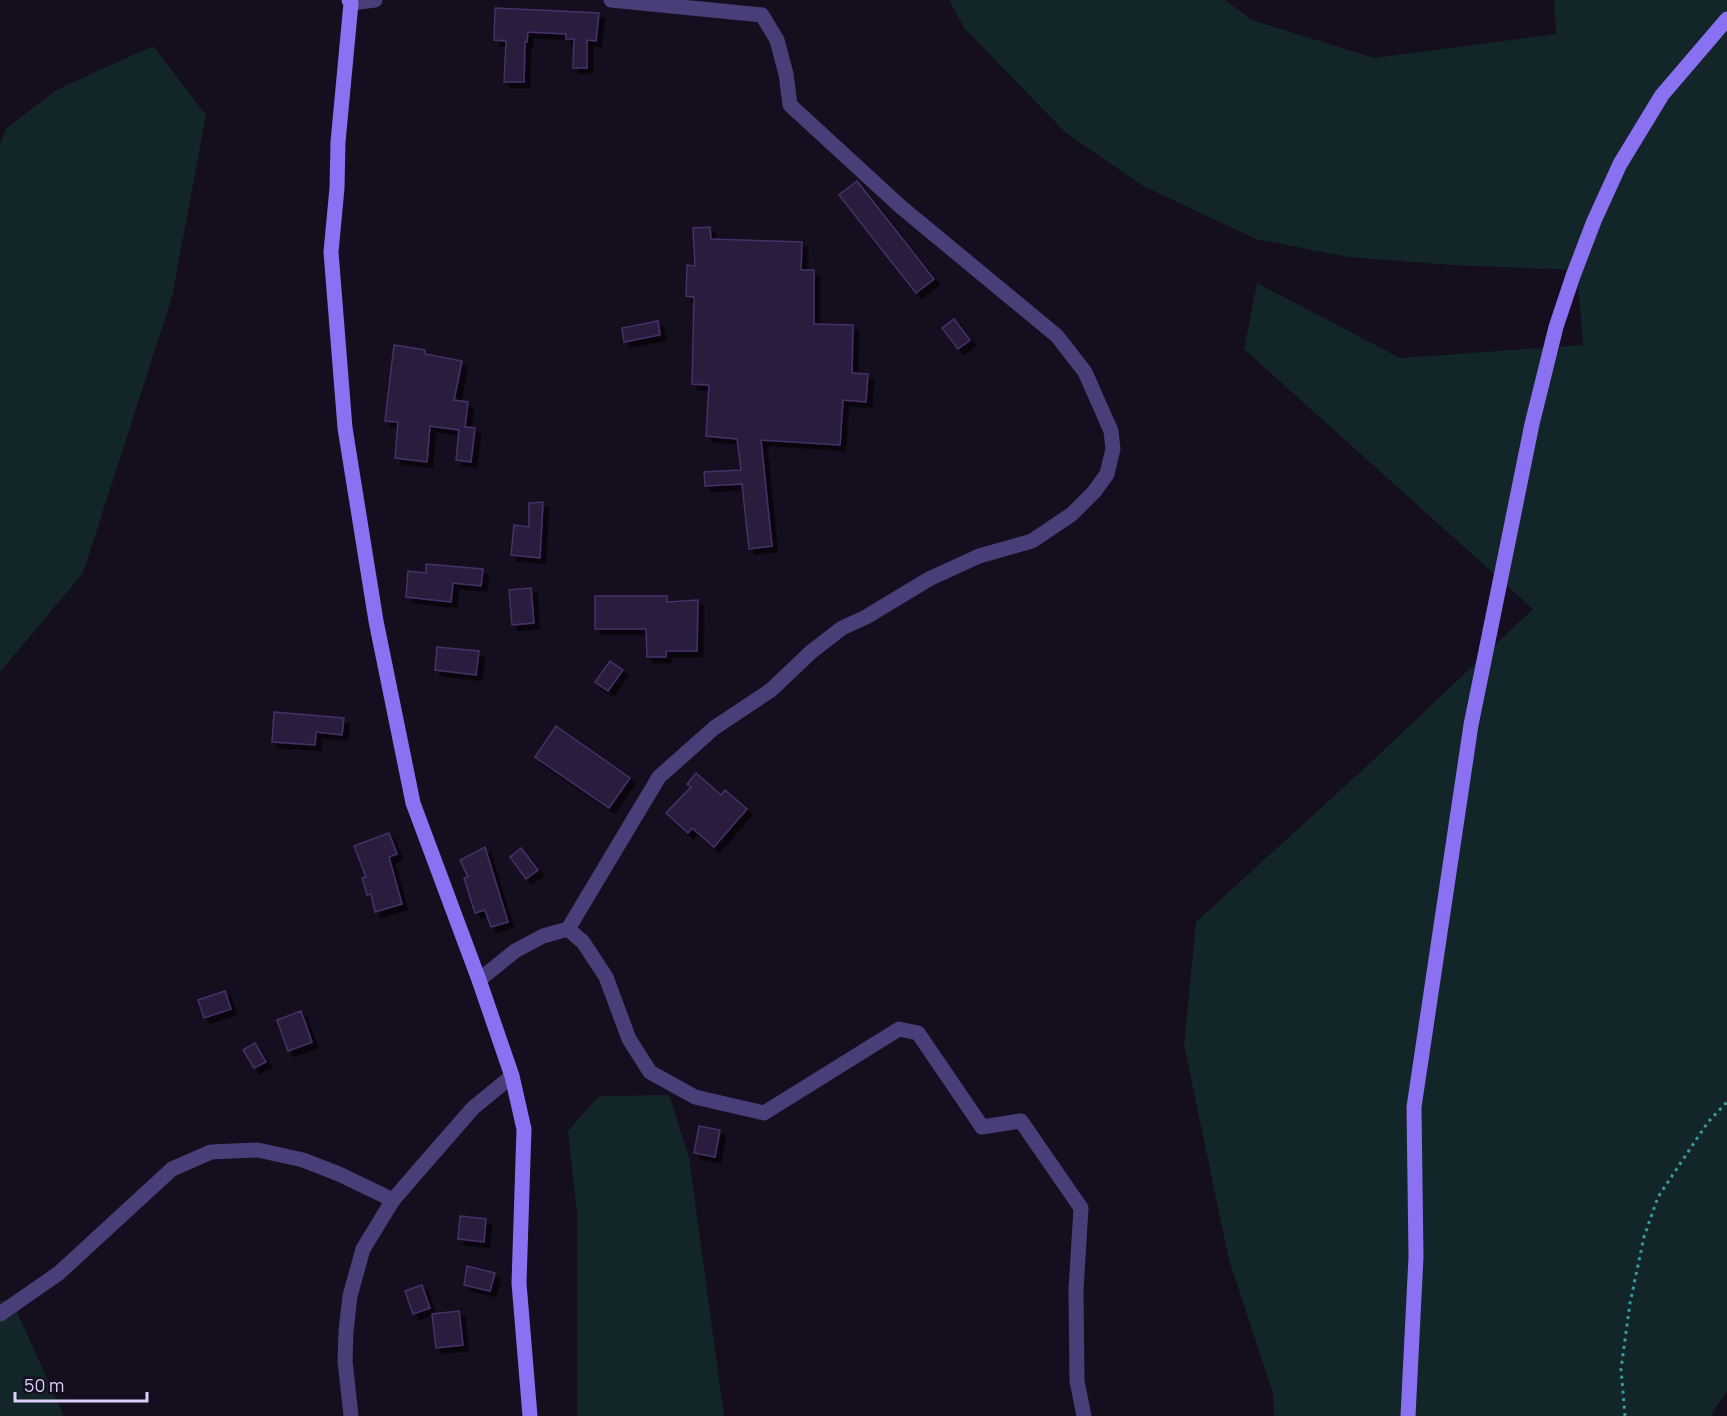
<svg xmlns="http://www.w3.org/2000/svg" width="1727" height="1416" font-family="Manrope,sans-serif">
<style>
.green{fill:#122528}
.building{fill:#291c3e;stroke:#453167;stroke-width:1.5;filter:url(#shadow)}
.lines{fill:none;stroke-linecap:round;stroke-linejoin:round}
.path{stroke:#399aa6;stroke-width:3;stroke-dasharray:3 4.5;stroke-linecap:butt}
.street{stroke:#4a3e79;stroke-width:15}
.secondary{stroke:#8971f1;stroke-width:15}
</style>
<defs>
<filter id="shadow"><feDropShadow dx="5.5" dy="5.5" stdDeviation="0" flood-color="#0009"/></filter>
</defs>
<rect width="100%" height="100%" fill="#140e1e"/>
<g class="green">
<path d="M949,0H1225L1252,20L1374,58L1556,34L1554,0H1727V1392L1713,1411L1712,1416H1274L1273,1393L1229,1260L1184,1045L1196,922L1369,764L1533,609L1244,349L1257,283L1400,358L1583,345L1577,270L1452,265L1348,257L1256,239L1143,186L1066,133L964,28Z"/>
<path d="M153,46L206,115L172,297L83,573L0,672V144L6,129L56,90Z"/>
<path d="M669,1095L689,1157L724,1416H577V1212L568,1131L599,1096Z"/>
<path d="M11,1299L64,1416H0V1301Z"/>
</g>
<g class="building">
<path d="M495,8L599,13L596,41L587,40V68H573L574,39H566V34L528,32L527,42H525L524,82H504L506,41L494,40Z"/>
<path d="M857,181L934,279L916,293L839,195Z"/>
<path d="M710,227L711,239L802,242L801,270H814V324L853,325L852,373L868,374L866,402L843,400L840,445L761,440L772,546L749,549L742,484L705,486L704,472L741,470L737,439L706,436L709,385L692,384L694,297L686,296L687,265L695,266L693,228Z"/>
<path d="M954,319L970,340L958,349L942,328Z"/>
<path d="M658,321L660,335L624,342L622,328Z"/>
<path d="M394,345L425,350V354L462,361L454,400L468,402L465,427L475,428L471,462L456,460L459,430L430,426L427,462L395,458L398,422L385,421Z"/>
<path d="M543,502L540,558L511,555L514,525L529,527V503Z"/>
<path d="M426,564L483,569L481,586L453,583L451,602L406,597L408,571L426,573Z"/>
<path d="M531,588L534,623L512,625L509,590Z"/>
<path d="M595,596H667V602L698,600L697,651H666V657H647L646,629H595Z"/>
<path d="M437,647L479,651L476,675L435,670Z"/>
<path d="M610,661L623,670L608,691L595,682Z"/>
<path d="M274,712L344,718L342,735L316,732L315,745L272,742Z"/>
<path d="M556,726L630,778L609,808L535,757Z"/>
<path d="M696,773L721,795L725,790L747,809L714,847L692,828L688,833L666,813L691,787L687,784Z"/>
<path d="M389,833L397,854L389,857L402,904L375,912L371,894L367,895L362,878L366,877L354,846Z"/>
<path d="M485,847L508,922L491,927L485,910L475,913L464,878L468,877L460,860Z"/>
<path d="M521,848L538,870L526,879L510,857Z"/>
<path d="M225,991L231,1009L204,1018L198,1000Z"/>
<path d="M301,1011L312,1042L288,1051L277,1020Z"/>
<path d="M255,1043L266,1062L254,1068L243,1050Z"/>
<path d="M699,1126L720,1130L715,1157L694,1153Z"/>
<path d="M460,1216L486,1219L484,1242L458,1239Z"/>
<path d="M467,1266L495,1273L490,1291L464,1285Z"/>
<path d="M422,1285L430,1308L413,1314L405,1291Z"/>
<path d="M459,1311L463,1345L436,1348L432,1314Z"/>
</g>
<g class="lines">
<path class="path" d="M1625,1416L1621,1369L1630,1303L1644,1237L1658,1197L1708,1122L1727,1102"/>
<g class="street">
<path d="M351,3L375,0"/>
<path d="M568,929L583,942L606,977L629,1039L650,1072L695,1097L764,1113L899,1029L918,1033L982,1127L1021,1121L1081,1208L1076,1290L1077,1381L1084,1416"/>
<path d="M479,980L515,951L543,936L568,929L659,777L714,728L771,690L811,652L842,628L866,617L929,579L979,556L1032,541L1072,514L1094,492L1107,474L1113,449L1111,431L1085,372L1057,336L901,207L790,105L786,74L777,40L762,15L611,0"/>
<path d="M0,1314L59,1273L172,1169L211,1152L258,1150L303,1160L339,1174L393,1200"/>
<path d="M351,1416L345,1361L346,1331L350,1296L363,1249L393,1200L418,1171L473,1108L512,1076"/>
</g>
<g class="secondary">
<path d="M349,0L351,3L338,142L337,188L331,252L345,428L376,621L413,803L479,980L512,1076L524,1129L519,1283L530,1416"/>
<path d="M1408,1416L1416,1257L1414,1107L1471,725L1532,424L1556,327L1573,276L1594,221L1620,164L1662,95L1727,19"/>
</g>
</g>
<path d="M15 1392v9h132v-9" fill="none" stroke="#dcd0fa" stroke-width="3"/>
<text x="24" y="1392" font-size="18" fill="#dcd0fa" stroke="#140e1e" stroke-width="4.5" paint-order="stroke">50 m</text>
</svg>
